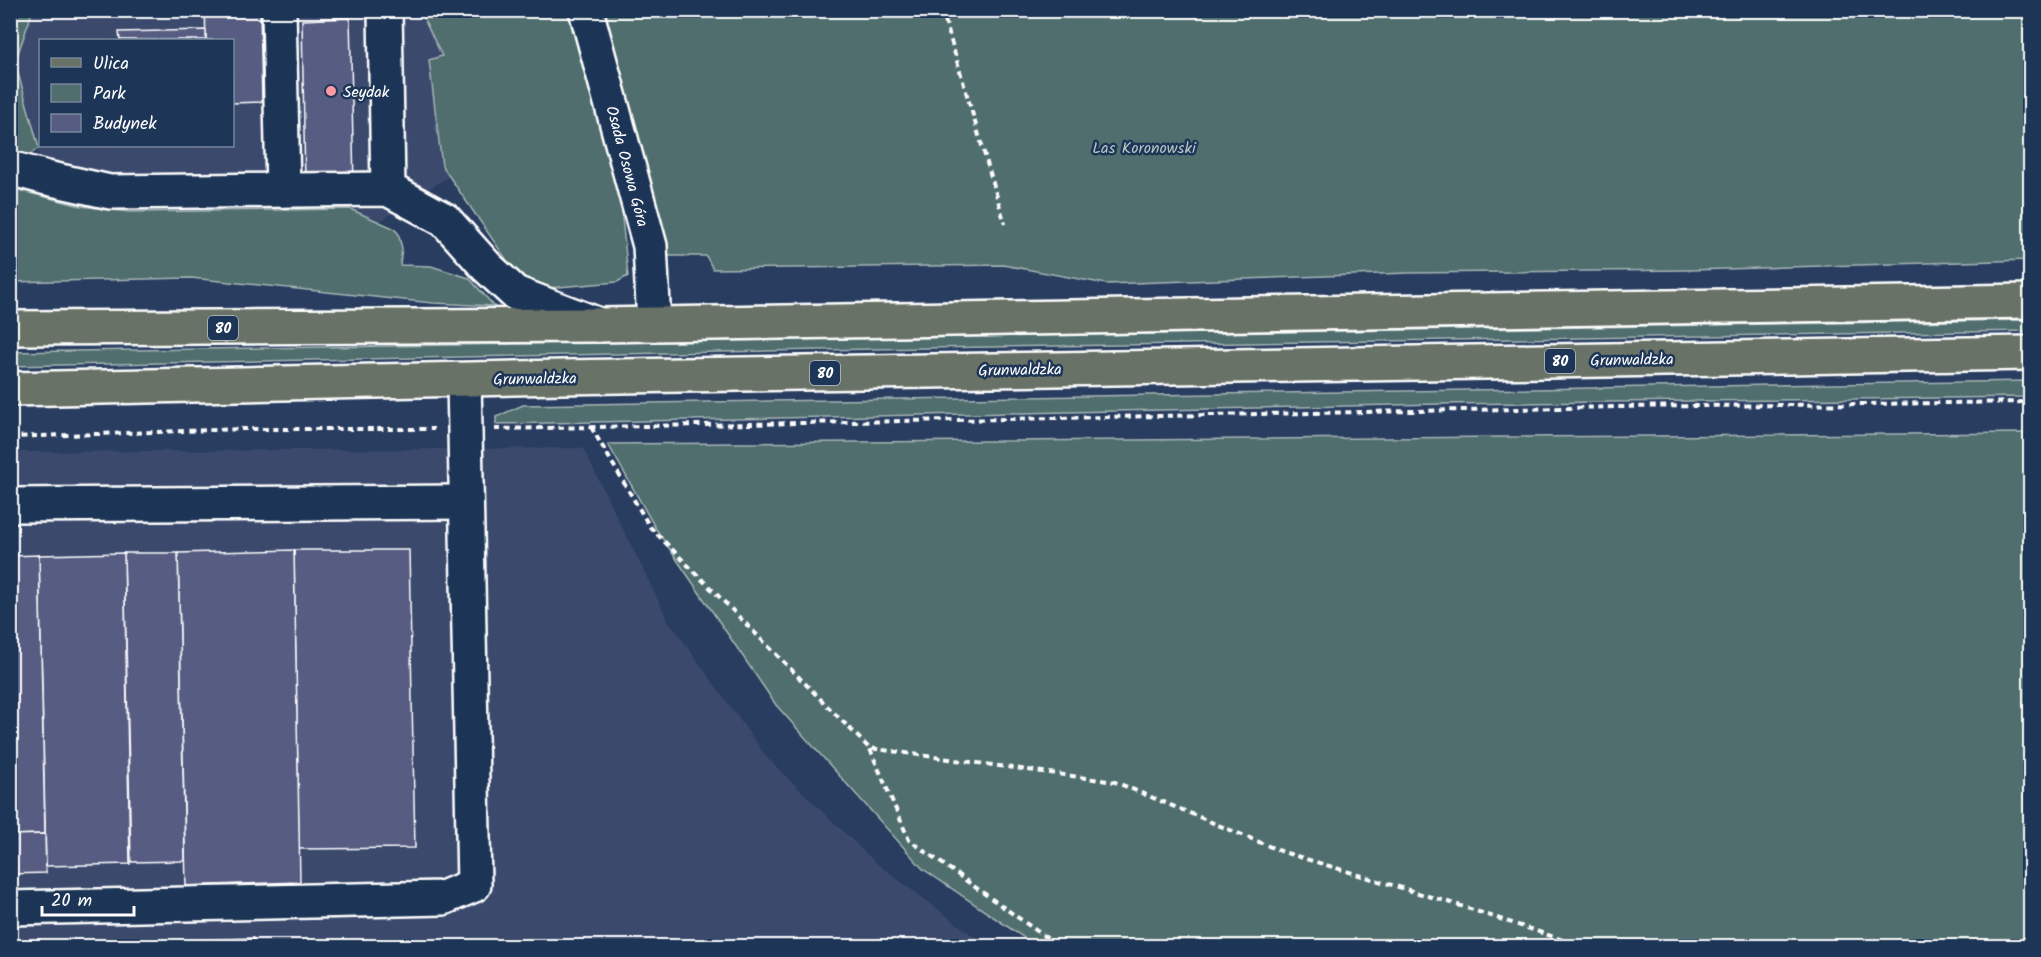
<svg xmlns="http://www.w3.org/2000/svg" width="2041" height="957" font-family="Kalam,sans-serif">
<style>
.built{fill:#3a4a6d;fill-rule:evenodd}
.green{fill:#506e6d;stroke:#a8b6b6;stroke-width:1.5}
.building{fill:#565c82;stroke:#fff;stroke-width:1.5}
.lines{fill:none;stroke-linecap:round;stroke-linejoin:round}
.minor-casing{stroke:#fff;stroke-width:38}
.major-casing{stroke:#fff;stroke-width:38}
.path{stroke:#fff;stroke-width:4;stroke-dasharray:6 4.5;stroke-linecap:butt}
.minor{stroke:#1d3557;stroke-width:33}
.major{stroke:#697266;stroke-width:33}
.poi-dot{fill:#ff9aa2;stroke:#1d3557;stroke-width:2}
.labels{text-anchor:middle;stroke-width:5;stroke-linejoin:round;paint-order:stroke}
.shield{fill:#1d3557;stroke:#bbc2cd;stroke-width:1.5}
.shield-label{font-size:15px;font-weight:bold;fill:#fff}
.poi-label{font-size:16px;fill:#fff;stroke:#1d3557;text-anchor:start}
.park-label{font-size:16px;fill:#b9c5c5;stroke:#1d3557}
.street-label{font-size:16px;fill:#fff;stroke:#1d3557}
</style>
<rect width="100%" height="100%" fill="#283d60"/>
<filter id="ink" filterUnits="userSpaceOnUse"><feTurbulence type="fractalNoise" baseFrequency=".0167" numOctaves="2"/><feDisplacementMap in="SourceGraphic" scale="12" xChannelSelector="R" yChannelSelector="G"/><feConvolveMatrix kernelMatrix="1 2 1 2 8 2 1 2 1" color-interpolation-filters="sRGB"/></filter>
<g filter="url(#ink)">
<g class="built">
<path d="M36,11H428L450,59L464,166L372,227L125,219L54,208L11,56ZM40,40H232V146H40Z"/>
<path d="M583,448L668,620L768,759L876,863L987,946H63V943L11,946V452Z"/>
</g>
<g class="green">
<path d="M10,11H30L32,13L15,62L39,148L21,161L11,158Z"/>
<path d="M420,11H2030V260L1690,270L1408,273L1106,284L1003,265L713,269L706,256H666L652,209L622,217L628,276L617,282L535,289L524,285L442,166L429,60L442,56Z"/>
<path d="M10,188L81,206L129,212L350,209L393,228L398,233L402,248L400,265L431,266L469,278L494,306L433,303L191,278L11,282Z"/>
<path d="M2030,320V331L926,348L10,366L11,352Z"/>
<path d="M2030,381V397L1440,404L496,424V417L523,405Z"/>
<path d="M2030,433V946H1036L923,869L776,705L656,529L608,444Z"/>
</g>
<g class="building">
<path d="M205,10H260L262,102L232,103V40H206Z"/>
<path d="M350,18L354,184L305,185L302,20Z"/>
<path d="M206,30V40H120L119,32Z"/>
<path d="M294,550H409L415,848L299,849Z"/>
<path d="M294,550L300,882L186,886L178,553Z"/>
<path d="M124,553H178L185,861L131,862Z"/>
<path d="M124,553L130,864L46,866L39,555Z"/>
<path d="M39,555L45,834L10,835V556Z"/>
<path d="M45,834L46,873L10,874V835Z"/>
<path d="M253,938L254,946H194V940Z"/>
<path d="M194,940V946H157V943Z"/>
</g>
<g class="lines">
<defs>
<g id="minor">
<path d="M279,10L283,190"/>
<path d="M385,10L388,189"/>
<path d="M586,10L650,246L654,324"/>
<path d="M10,168L47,178L110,192L388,189L445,220L487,267L515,293L599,325"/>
<path d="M10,505L465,502"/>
<path d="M10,908L443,898L474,885L464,380"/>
</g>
<g id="major">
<path d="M10,328L599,325L2030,301"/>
<path d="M10,389L562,377L2030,353"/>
</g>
</defs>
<use href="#minor" class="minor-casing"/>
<use href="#major" class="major-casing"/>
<g class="path">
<path d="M942,10L1005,224"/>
<path d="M591,427L650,527L869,748L1115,782L1283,852L1458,905L1581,946"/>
<path d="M495,429L1618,407L2030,402"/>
<path d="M10,437L242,429H434"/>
<path d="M870,749L909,840L1058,946"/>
</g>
<use href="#minor" class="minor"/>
<use href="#major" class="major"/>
</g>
</g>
<circle class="poi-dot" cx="331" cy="91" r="6"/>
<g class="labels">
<g class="shield">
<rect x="208" y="316" width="30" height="24" rx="4.5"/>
<rect x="1545" y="349" width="30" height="24" rx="4.5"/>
<rect x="810" y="361" width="30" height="24" rx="4.5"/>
</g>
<g class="shield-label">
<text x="223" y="333">80</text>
<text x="1560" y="366">80</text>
<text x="825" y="378">80</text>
</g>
<g class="poi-label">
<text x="343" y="97">Seydak</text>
</g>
<g class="park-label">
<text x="1144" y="153">Las Koronowski</text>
</g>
<g class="street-label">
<text transform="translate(628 166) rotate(75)" y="6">Osada Osowa Góra</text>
<text transform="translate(1632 359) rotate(-1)" y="6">Grunwaldzka</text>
<text transform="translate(1020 369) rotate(-1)" y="6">Grunwaldzka</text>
<text transform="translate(535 378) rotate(-1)" y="6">Grunwaldzka</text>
</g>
</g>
<rect width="2041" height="957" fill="none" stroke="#1d3557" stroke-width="36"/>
<rect x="18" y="18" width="2005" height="921" fill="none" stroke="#fff" stroke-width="2" filter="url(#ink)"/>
<rect x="39" y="39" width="195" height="108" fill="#1d3557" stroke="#77869a" stroke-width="1.5"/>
<rect x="51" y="58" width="30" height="9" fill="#697266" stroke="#77869a" stroke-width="1.5"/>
<text x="93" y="69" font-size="18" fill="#ffffff">Ulica</text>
<rect x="51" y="84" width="30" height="18" fill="#506e6d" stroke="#77869a" stroke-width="1.5"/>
<text x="93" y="99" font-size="18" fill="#ffffff">Park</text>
<rect x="51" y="114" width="30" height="18" fill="#565c82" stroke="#77869a" stroke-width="1.5"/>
<text x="93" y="129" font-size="18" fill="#ffffff">Budynek</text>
<path d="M42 906v9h92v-9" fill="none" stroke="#ffffff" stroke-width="3"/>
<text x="51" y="906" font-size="18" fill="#ffffff" stroke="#1d3557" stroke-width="4.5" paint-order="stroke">20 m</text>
</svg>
